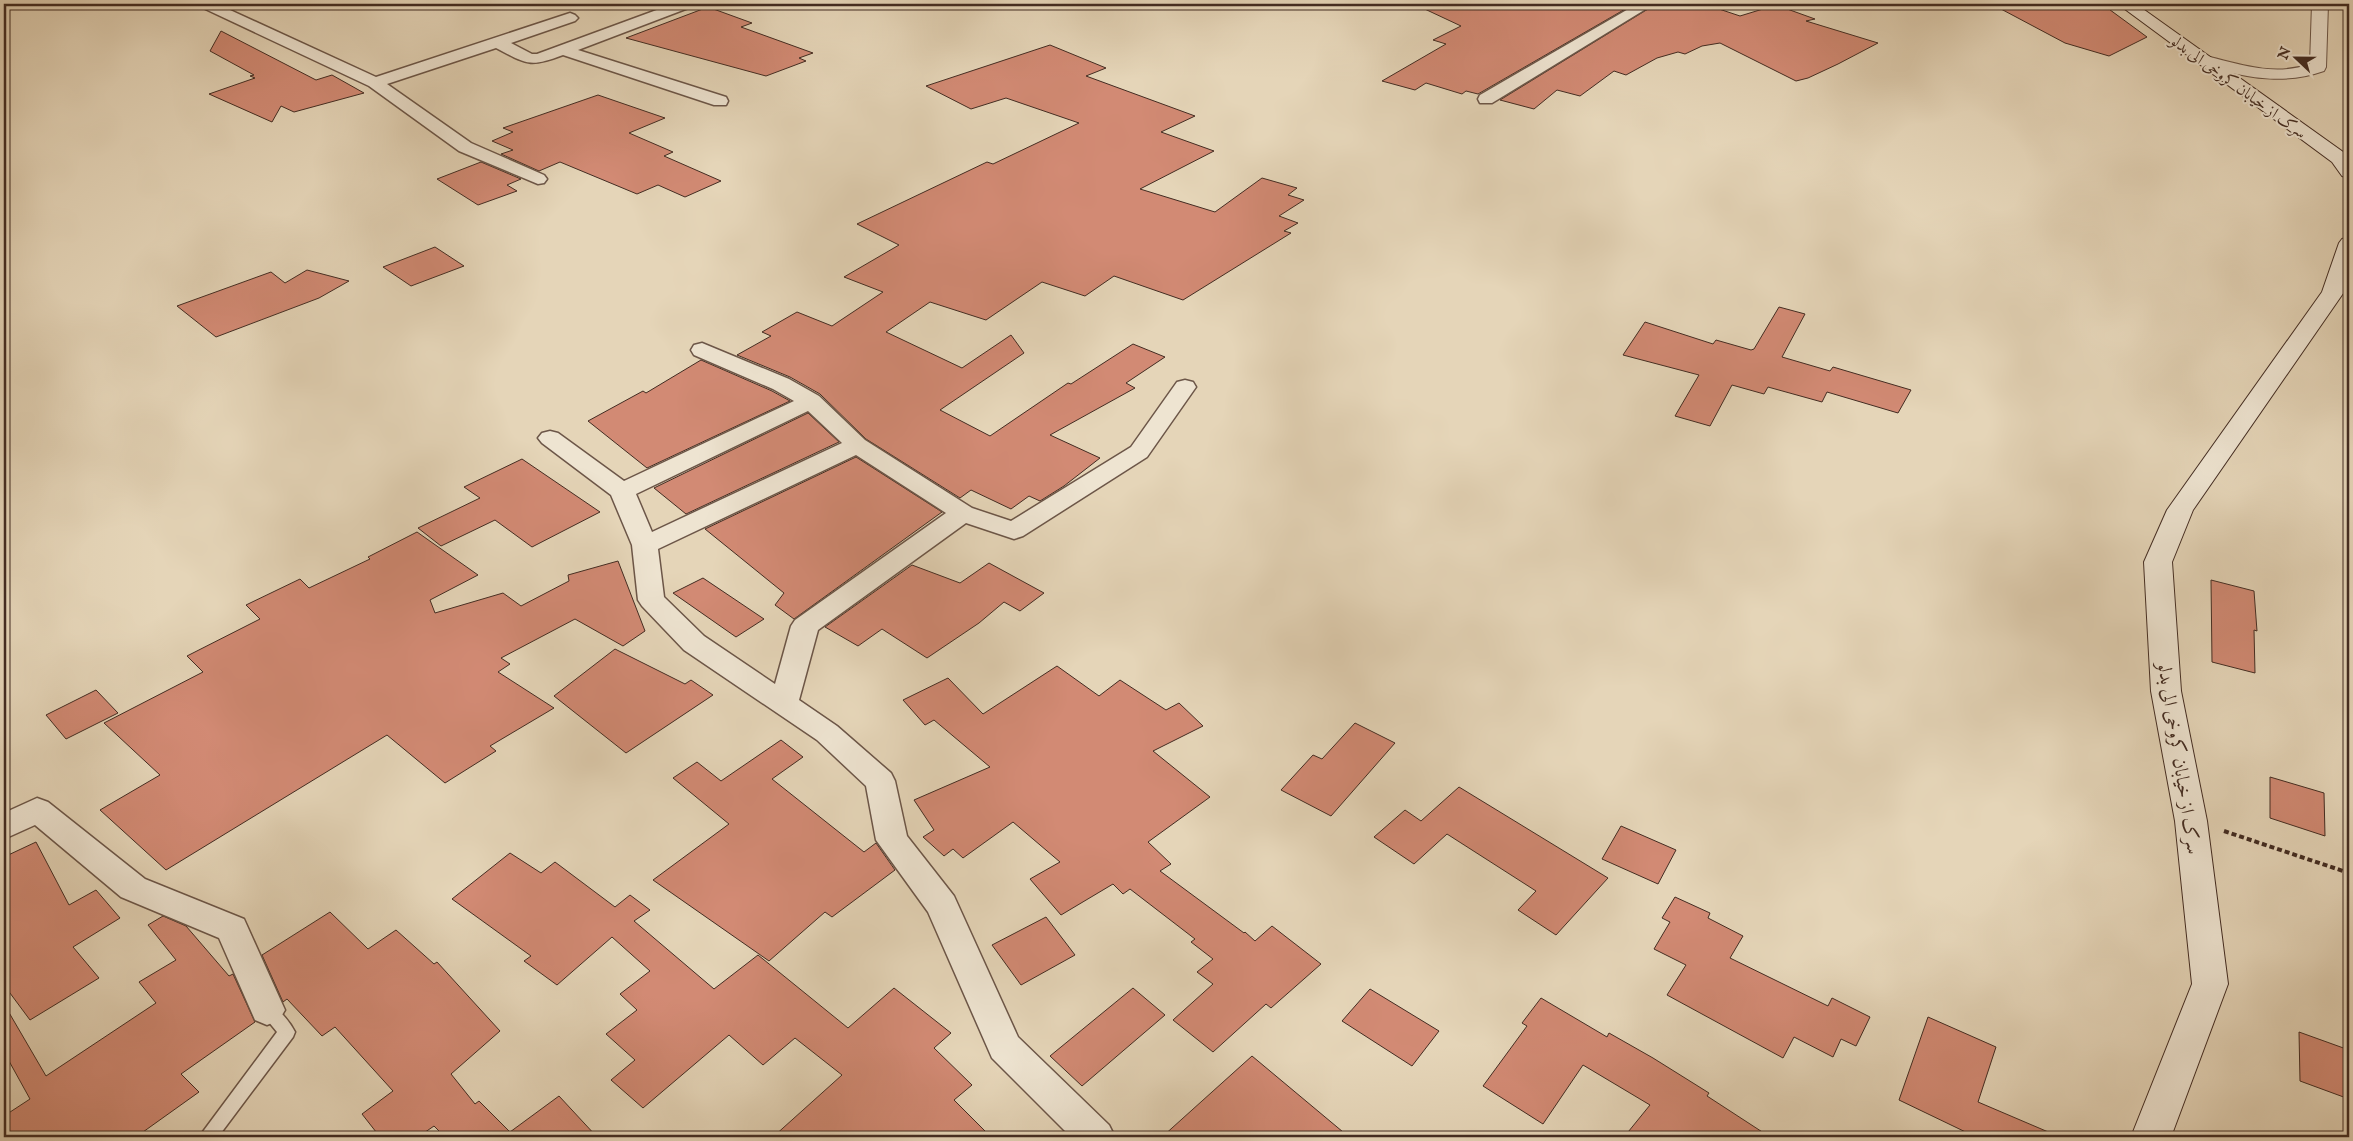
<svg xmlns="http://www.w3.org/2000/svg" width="2353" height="1141" font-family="'IM FELL English',Amiri,serif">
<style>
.building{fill:#d28a74;stroke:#432c22}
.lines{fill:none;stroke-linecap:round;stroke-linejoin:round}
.service-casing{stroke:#6c5648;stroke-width:3}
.minor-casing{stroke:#6c5648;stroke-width:3}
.tertiary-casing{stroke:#6c5648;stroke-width:2}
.secondary-casing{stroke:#432c22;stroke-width:2}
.path{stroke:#432c22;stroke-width:4;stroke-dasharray:5 3;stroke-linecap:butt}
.service{fill:#eee4d1;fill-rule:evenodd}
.minor{fill:#eee4d1;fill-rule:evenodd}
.tertiary{fill:#eee4d1;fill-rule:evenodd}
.secondary{fill:#eee4d1;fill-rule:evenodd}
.labels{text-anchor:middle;stroke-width:4;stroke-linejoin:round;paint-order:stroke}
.far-street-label{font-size:16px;fill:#432c22;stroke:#eee4d1}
.street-label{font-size:19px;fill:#432c22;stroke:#eee4d1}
</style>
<rect width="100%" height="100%" fill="#e5d5b8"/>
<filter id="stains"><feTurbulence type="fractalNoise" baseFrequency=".004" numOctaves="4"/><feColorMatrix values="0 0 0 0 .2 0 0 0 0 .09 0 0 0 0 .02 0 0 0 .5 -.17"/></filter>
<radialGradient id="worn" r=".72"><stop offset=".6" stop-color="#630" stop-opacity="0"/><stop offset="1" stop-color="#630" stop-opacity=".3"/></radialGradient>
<g class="building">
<path d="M1414,4H1634L1478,94L1466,91L1462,94L1426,83L1415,90L1382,81L1446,44L1433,40L1461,26Z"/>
<path d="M1656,4H1704L1740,16L1776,5L1815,19L1806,21L1878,43L1838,64L1808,78L1796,81L1720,43L1702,46L1685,54L1678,52L1657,58L1626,75L1614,71L1580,96L1557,90L1534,109L1500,100Z"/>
<path d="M2041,4H2102L2147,37L2109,56L2065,43L2001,9Z"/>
<path d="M708,7L752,23L741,27L813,53L799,58L806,61L766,76L626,38Z"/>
<path d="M221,31L316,80L332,75L364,93L294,112L281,106L272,122L209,94L255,78L250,76L254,75L210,51Z"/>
<path d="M1050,45L1106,68L1086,76L1195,116L1161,132L1214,151L1140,189L1215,212L1262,178L1297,188L1288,195L1304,200L1279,216L1298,223L1284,231L1291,233L1183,300L1114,276L1085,296L1042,282L986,320L930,302L886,332L962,368L1011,335L1024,353L940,410L990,436L1068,383L1071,384L1133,344L1165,357L1126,383L1135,388L1050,435L1100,458L1064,486L1040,501L1029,496L1011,509L971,490L960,498L866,439L820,394L790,377L737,355L771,336L762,332L797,312L832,326L883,292L844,277L899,245L857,224L987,162L993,164L1079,123L1006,98L971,109L926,86Z"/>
<path d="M598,95L665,118L629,133L673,152L664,156L721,181L685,197L658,185L637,194L560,162L539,171L501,154L513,150L492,141L513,132L503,128Z"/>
<path d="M481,162L521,179L507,185L517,191L478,205L437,179Z"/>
<path d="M435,247L464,266L411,286L383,267Z"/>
<path d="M307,270L349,281L319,298L216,337L177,306L271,272L285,283Z"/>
<path d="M1779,307L1805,314L1782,357L1830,371L1833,367L1911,390L1898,413L1827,392L1822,402L1768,387L1764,394L1732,385L1710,426L1675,416L1699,375L1623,355L1645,322L1713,344L1716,340L1751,350L1754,349Z"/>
<path d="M701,360L772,391L790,401L647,468L588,421L643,391L646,393Z"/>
<path d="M808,413L839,442L686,514L654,488Z"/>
<path d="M856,457L942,512L794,619L775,605L784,593L705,529Z"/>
<path d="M522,459L600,512L532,547L495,520L441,546L418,528L480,498L464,487Z"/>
<path d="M417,532L478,575L430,600L435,613L503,593L521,606L569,581L568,575L618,561L645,631L623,646L575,619L501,658L510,664L498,672L554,708L490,746L496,751L445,783L387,735L166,870L100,810L160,775L104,723L203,672L187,656L260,619L246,605L300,579L309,588L370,559L368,557Z"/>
<path d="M989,563L1044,593L1020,611L1004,602L979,623L927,658L882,629L858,646L825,627L912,565L960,583Z"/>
<path d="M703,578L764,619L736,637L673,593Z"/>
<path d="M2211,580L2254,591L2257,631L2254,630L2255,673L2212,662Z"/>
<path d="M615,649L685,684L691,680L713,695L626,753L554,696Z"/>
<path d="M1057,666L1099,696L1120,680L1166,710L1179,703L1203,726L1153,751L1210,797L1148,842L1171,864L1160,871L1244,933L1245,932L1255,941L1272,926L1321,964L1271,1008L1266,1004L1213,1052L1173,1020L1213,984L1197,972L1213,959L1191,942L1195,939L1130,889L1123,894L1113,884L1061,915L1030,879L1060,862L1013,822L963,858L953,849L944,856L923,837L934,830L914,800L990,767L934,720L925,725L903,700L948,678L983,714Z"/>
<path d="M96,690L118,713L66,739L46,715Z"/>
<path d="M1355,723L1395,743L1331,816L1281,790L1313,755L1322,759Z"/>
<path d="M781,740L803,757L772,779L864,852L876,843L895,870L832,917L825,912L769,961L653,880L729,824L673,778L697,762L721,781Z"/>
<path d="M2270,777L2324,793L2325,836L2270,818Z"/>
<path d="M1459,787L1608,878L1556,935L1518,910L1536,891L1447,834L1414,864L1374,837L1405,810L1421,821Z"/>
<path d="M1621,826L1676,850L1658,884L1602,859Z"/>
<path d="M36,842L69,905L96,890L120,918L73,947L99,978L30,1020L4,985V857Z"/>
<path d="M510,853L541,873L555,862L615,907L630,895L650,910L634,921L714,989L758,955L848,1028L894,988L951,1033L934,1048L972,1085L954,1100L991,1137H773L842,1075L795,1038L763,1065L729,1035L643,1108L611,1080L635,1060L606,1034L637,1010L620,994L650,971L612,937L557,985L524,961L531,956L452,899Z"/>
<path d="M1675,897L1710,913L1708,918L1743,936L1730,958L1828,1006L1832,998L1870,1017L1856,1046L1841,1039L1833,1057L1794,1037L1783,1058L1667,995L1686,965L1654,949L1670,922L1662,918Z"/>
<path d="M330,912L368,949L396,930L434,964L437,962L500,1031L451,1074L475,1104L479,1101L510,1132L559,1096L597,1137H445L434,1126L418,1137H380L362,1114L393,1091L335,1027L322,1036L287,999L283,1002L262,955Z"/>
<path d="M163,916L186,926L229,976L233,974L255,1022L181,1074L199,1092L136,1137H4V1116L30,1099L4,1052V1004L46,1076L156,1003L139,982L176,960L148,925Z"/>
<path d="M1046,917L1075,955L1021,985L992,945Z"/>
<path d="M1133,988L1165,1015L1082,1086L1050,1056Z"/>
<path d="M1370,989L1439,1031L1412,1066L1342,1021Z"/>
<path d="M1541,998L1607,1037L1609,1033L1653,1058L1709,1093L1707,1096L1770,1137H1624L1650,1105L1583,1065L1543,1124L1483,1086L1527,1026L1522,1023Z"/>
<path d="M1928,1017L1996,1047L1978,1102L2060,1137H1976L1899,1100Z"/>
<path d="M2299,1032L2349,1050V1099L2300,1081Z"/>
<path d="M1252,1056L1349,1137H1162Z"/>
</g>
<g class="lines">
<defs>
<path id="service" d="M267,1003C278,1007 290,1022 295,1032L293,1037L218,1137H199L277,1032L259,1010L261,1005Z"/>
<g id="minor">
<path d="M199,4H217L376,77L570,13L575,15L578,18L575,21L511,43L532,54H537L673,4H693L691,7L578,50L726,97L728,101L726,105H714L563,55C529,68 527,64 496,48L387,84L471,143L544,175L547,179L544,183L538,184L459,151L369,86L201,7Z"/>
<path d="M1637,4H1654L1492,103H1480L1478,99L1480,95Z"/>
<path d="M702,343L789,379L819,396L865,440L972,508L1011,521L1131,447L1177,382L1185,380L1193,382L1196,387L1147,457L1023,536L1014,539L966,523L818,630L799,700L837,726L891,773L895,781L907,836L954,896L1018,1037L1109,1125L1115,1137H1071L992,1058L928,912L876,840L866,786L817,740L684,650L642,606L638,600L632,545L611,495L542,443L538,438L542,433L550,431L558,433L624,481L794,401L773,389L694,355L691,350L694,345ZM808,411L842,443L652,532L636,494ZM856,455L946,513L795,620L791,626L775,684L704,636L664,597L658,549Z"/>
<path d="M37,798L48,802L145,879L244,919L285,1010L279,1020L267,1025L255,1020L219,938L121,897L35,825L4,839V813Z"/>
</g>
<path id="tertiary" d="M2312,4H2328L2326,67L2324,71C2287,84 2253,79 2216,69C2209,67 2199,66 2195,60L2197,56L2203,55C2238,64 2274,77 2310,64Z"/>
<g id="secondary">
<path d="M2118,4H2136L2346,154L2349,159V178L2342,176L2332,162Z"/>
<path d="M2349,237V275L2344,292L2193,510L2172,562L2181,691L2207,821L2228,984L2171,1137H2131L2192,984L2175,821L2151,691L2144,562L2167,510L2322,292L2339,243L2342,239Z"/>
</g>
</defs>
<use href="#service" class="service-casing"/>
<use href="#minor" class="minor-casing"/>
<use href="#tertiary" class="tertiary-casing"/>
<use href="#secondary" class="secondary-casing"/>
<path class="path" d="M2224,831L2349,873"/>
<use href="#service" class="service"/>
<use href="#minor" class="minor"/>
<use href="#tertiary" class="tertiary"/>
<use href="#secondary" class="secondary"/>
</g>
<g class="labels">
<g class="far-street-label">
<text transform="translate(2239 86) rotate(36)" y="6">سرک از خیابان کروخی الی بدلو</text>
</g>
<g class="street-label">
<text transform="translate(2180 758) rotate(81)" y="7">سرک از خیابان کروخی الی بدلو</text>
</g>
</g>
<rect width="2353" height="1141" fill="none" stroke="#e5d5b8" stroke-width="20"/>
<rect x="5" y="5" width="2343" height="1131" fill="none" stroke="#432c22" stroke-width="2.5"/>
<rect x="10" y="10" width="2333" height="1121" fill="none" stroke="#432c22"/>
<g transform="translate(2296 58) rotate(292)" stroke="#eee4d1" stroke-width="4" paint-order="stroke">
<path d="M0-4L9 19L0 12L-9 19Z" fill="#432c22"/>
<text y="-8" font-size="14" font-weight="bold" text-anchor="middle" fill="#432c22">N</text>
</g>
<rect width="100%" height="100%" filter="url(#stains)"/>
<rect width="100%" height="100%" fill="url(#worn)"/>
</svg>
